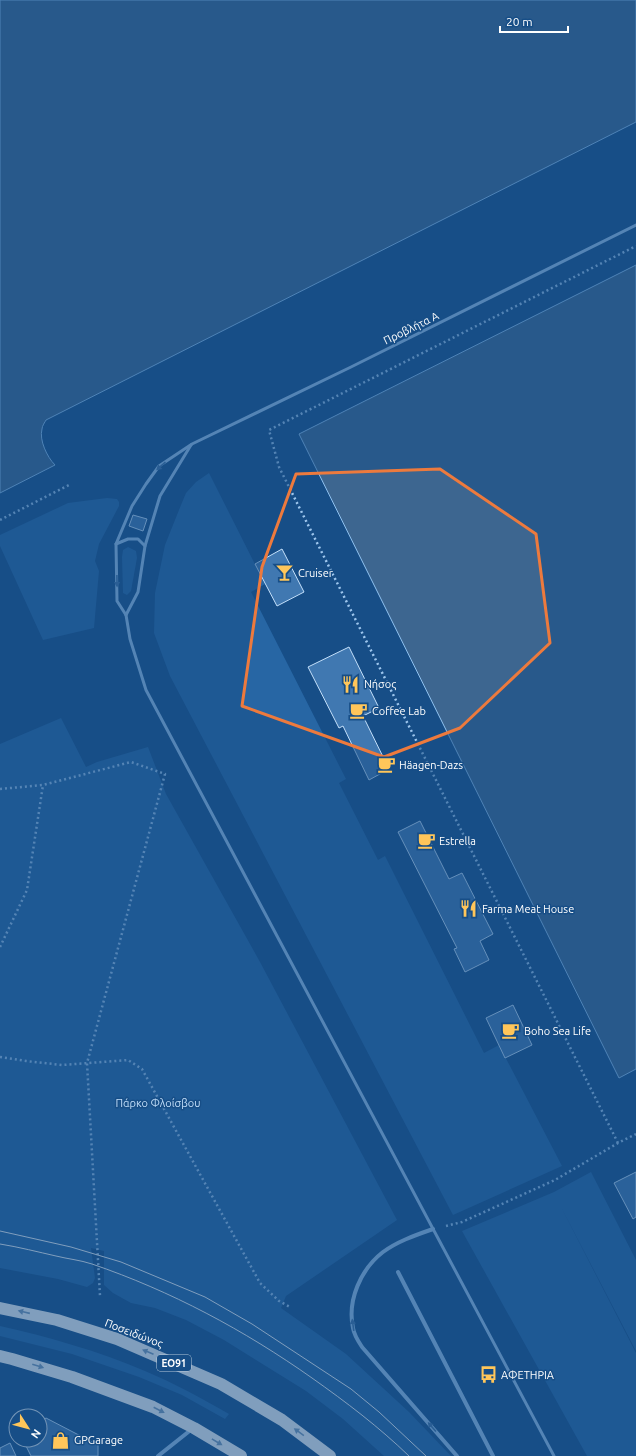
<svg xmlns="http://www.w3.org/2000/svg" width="636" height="1456" font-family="Ubuntu,sans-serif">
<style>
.green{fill:#2766a4}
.water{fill:#3d6690;stroke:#90c2f0}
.building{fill:#4078b1;stroke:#c3dffa}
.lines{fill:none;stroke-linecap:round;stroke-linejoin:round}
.path{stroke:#9ec6ed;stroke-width:2.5;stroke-dasharray:2 3;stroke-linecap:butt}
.lane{stroke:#9ec6ed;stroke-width:3}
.street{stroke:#9ec6ed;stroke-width:4}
.highway{stroke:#fff;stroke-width:12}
.tram{stroke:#fff;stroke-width:1}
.oneway{fill:#4072a6}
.oneway2{fill:#7f9ebd}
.marked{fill:none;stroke:#ed7a3d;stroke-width:3;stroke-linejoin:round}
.labels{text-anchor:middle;stroke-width:3;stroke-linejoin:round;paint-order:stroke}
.shield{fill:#174e87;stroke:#b9cadb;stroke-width:1}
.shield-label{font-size:10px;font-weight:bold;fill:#fff}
.street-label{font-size:11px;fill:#fff;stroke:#174e87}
.poi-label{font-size:11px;fill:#fff;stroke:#174e87;text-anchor:start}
.park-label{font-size:11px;fill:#c3dffa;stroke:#174e87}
</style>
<rect width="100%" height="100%" fill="#174e87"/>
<g class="green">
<path d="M209,473L265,584L251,592L346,779L339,783L378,860L385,856L484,1053L499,1045L562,1166L453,1215L170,676L154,633L155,593L165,545L181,505L186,493L196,482Z"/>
<path d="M107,498L117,499L119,502V506L99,544L95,561L99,571L94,628L43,640L0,546V535L68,503Z"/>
<path d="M128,547L136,551L137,558L131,591L127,595L123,593L122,557L123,550Z"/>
<path d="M61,718L86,767L97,762L148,747L166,794L260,962L397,1220L286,1296L281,1308L346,1354L409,1412L451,1456H384L343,1419L306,1391L224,1340L186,1320L155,1308L131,1303L113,1293L104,1285V1251L91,1248L95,1278L93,1283L87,1287L58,1279L0,1268V744Z"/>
<path d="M591,1172L636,1260V1351L560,1205L636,1353V1456H587L462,1231L554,1192Z"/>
<path d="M0,1326C49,1337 98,1351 145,1371C174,1383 201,1398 229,1414L225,1419L182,1395L139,1377L72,1354L0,1336Z"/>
</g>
<g class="water">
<path d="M0,0H636V122L46,420C45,422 42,426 42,429C39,440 47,457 55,465L0,493Z"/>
<path d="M636,265V1069L619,1078L299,434Z"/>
</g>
<g class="building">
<path d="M133,515L147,519L143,531L129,526Z"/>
<path d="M282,549L304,592L277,606L255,564Z"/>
<path d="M349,647L379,708L363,716L389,769L369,780L343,726L339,728L308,667Z"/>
<path d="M420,821L449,879L462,873L493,934L480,941L489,960L465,972L454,949L457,948L398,832Z"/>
<path d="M513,1005L532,1045L505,1058L486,1018Z"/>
<path d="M636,1172V1217L633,1219L614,1183Z"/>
<path d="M46,1418L98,1445V1456H31L23,1440H40V1422Z"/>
<path d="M10,1443L16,1456H0V1448Z"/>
</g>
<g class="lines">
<g class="path">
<path d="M0,520L69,485"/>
<path d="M0,789L43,785L131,762L165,774L87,1063L100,1296"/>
<path d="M0,947L27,890L43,785"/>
<path d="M0,1057L26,1061L62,1065L128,1060L142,1069L260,1283L279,1301L290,1307"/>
<path d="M618,1143L279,467L269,430L636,246"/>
<path d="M446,1226L462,1222L555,1180L618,1143L636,1134"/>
</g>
<g class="lane">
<path d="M116,544L128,539H138L145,546"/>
<path d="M126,615L138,592L145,546L160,496L191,445"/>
<path d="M554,1456L146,690L130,639L126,615L117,601L116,544L132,506L146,484L159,466L192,444L351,367L636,225"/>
</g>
<g class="street">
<path d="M433,1229C416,1235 398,1241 383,1252C361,1269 347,1300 353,1328C354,1335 358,1341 362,1347L457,1456"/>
<path d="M398,1272L493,1456"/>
<path d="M158,1456L192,1429"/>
</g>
<g class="highway">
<path d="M0,1308L57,1320L117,1339L221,1384L282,1420L330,1456"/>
<path d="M0,1356L12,1359L72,1377L153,1407L194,1428L241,1456"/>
</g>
<g class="tram">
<path d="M0,1231L71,1247L121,1262L205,1297L252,1324L351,1389L379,1412L426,1456"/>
<path d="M0,1244C19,1247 38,1252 56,1256C68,1259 80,1260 92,1264C171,1291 244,1330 312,1378C346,1402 379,1427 409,1456"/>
</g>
</g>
<defs><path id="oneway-solid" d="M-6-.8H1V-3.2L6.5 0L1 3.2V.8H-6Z"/></defs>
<g class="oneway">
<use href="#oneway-solid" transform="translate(161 466) rotate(138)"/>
<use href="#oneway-solid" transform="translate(117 581) rotate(89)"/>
<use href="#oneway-solid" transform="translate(353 1325) rotate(-98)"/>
<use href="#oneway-solid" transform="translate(432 1427) rotate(-131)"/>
</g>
<g class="oneway2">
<use href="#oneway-solid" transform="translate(24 1312) rotate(-167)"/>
<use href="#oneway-solid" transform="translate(148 1352) rotate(-157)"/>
<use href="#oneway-solid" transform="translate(38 1366) rotate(17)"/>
<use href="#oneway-solid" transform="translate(159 1410) rotate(27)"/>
<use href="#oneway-solid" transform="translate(299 1432) rotate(-144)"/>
<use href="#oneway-solid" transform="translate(217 1442) rotate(31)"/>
</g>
<path d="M0 0H636V1456H0ZM440,469L536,534L550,643L460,728L384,757L242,706L262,567L296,474Z" fill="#174e87" fill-opacity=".55" fill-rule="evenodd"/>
<path class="marked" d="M440,469L536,534L550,643L460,728L384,757L242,706L262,567L296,474Z"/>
<defs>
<symbol id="bar-bare" viewBox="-9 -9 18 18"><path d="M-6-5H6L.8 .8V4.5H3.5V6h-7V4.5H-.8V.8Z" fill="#ffc65a" stroke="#174e87" stroke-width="2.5" paint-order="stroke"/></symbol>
<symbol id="restaurant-bare" viewBox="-9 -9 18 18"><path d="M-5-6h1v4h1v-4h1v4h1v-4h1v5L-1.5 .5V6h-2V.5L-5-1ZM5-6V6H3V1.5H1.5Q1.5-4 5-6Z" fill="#ffc65a" stroke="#174e87" stroke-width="2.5" paint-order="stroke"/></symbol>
<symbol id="cafe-bare" viewBox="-9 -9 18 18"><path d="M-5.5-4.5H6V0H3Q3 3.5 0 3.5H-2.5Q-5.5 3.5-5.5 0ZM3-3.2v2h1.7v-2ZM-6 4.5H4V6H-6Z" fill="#ffc65a" stroke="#174e87" stroke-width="2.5" paint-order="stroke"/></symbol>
<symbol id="bus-bare" viewBox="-9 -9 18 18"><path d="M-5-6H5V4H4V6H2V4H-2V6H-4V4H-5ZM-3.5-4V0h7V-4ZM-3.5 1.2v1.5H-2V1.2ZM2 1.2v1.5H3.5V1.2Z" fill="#ffc65a" stroke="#174e87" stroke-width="2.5" paint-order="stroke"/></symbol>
<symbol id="shop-bare" viewBox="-9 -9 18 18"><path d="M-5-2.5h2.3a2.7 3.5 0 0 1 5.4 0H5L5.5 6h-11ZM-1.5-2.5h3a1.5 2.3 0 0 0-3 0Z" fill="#ffc65a" stroke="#174e87" stroke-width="2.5" paint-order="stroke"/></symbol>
</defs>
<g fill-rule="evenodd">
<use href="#bar-bare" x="272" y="560" width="25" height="25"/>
<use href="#restaurant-bare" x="338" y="672" width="25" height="25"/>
<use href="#cafe-bare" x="346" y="698" width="25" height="25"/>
<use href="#cafe-bare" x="374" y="752" width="25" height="25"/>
<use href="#cafe-bare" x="414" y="828" width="25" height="25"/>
<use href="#restaurant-bare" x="456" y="896" width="25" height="25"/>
<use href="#cafe-bare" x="498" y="1018" width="25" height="25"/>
<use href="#bus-bare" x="476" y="1362" width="25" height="25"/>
<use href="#shop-bare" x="48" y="1428" width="25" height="25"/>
</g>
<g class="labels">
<rect class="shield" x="157" y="1355" width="34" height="16" rx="3"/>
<g class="shield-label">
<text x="174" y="1367">ΕΟ91</text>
</g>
<g class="street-label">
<text transform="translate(411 328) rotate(-26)" y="4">Προβλήτα Α</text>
<text transform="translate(134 1333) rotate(21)" y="4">Ποσειδώνος</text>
</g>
<g class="poi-label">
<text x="298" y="577">Cruiser</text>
<text x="364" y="688">Νήσος</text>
<text x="372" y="715">Coffee Lab</text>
<text x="399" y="769">Häagen-Dazs</text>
<text x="439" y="845">Estrella</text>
<text x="482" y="913">Farma Meat House</text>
<text x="524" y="1035">Boho Sea Life</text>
<text x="501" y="1379">ΑΦΕΤΗΡΙΑ</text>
<text x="74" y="1444">GPGarage</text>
</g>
<g class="park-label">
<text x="158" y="1107">Πάρκο Φλοίσβου</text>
</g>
</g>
<g transform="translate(28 1428) rotate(126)"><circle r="19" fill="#174e87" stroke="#7495b7"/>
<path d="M0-3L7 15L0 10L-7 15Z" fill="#ffc65a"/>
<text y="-6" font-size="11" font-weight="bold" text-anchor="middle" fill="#ffffff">N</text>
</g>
<path d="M500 26v6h68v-6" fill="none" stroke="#ffffff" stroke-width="2"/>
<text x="506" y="26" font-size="12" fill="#ffffff" stroke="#174e87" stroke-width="3" paint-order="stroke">20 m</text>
</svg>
